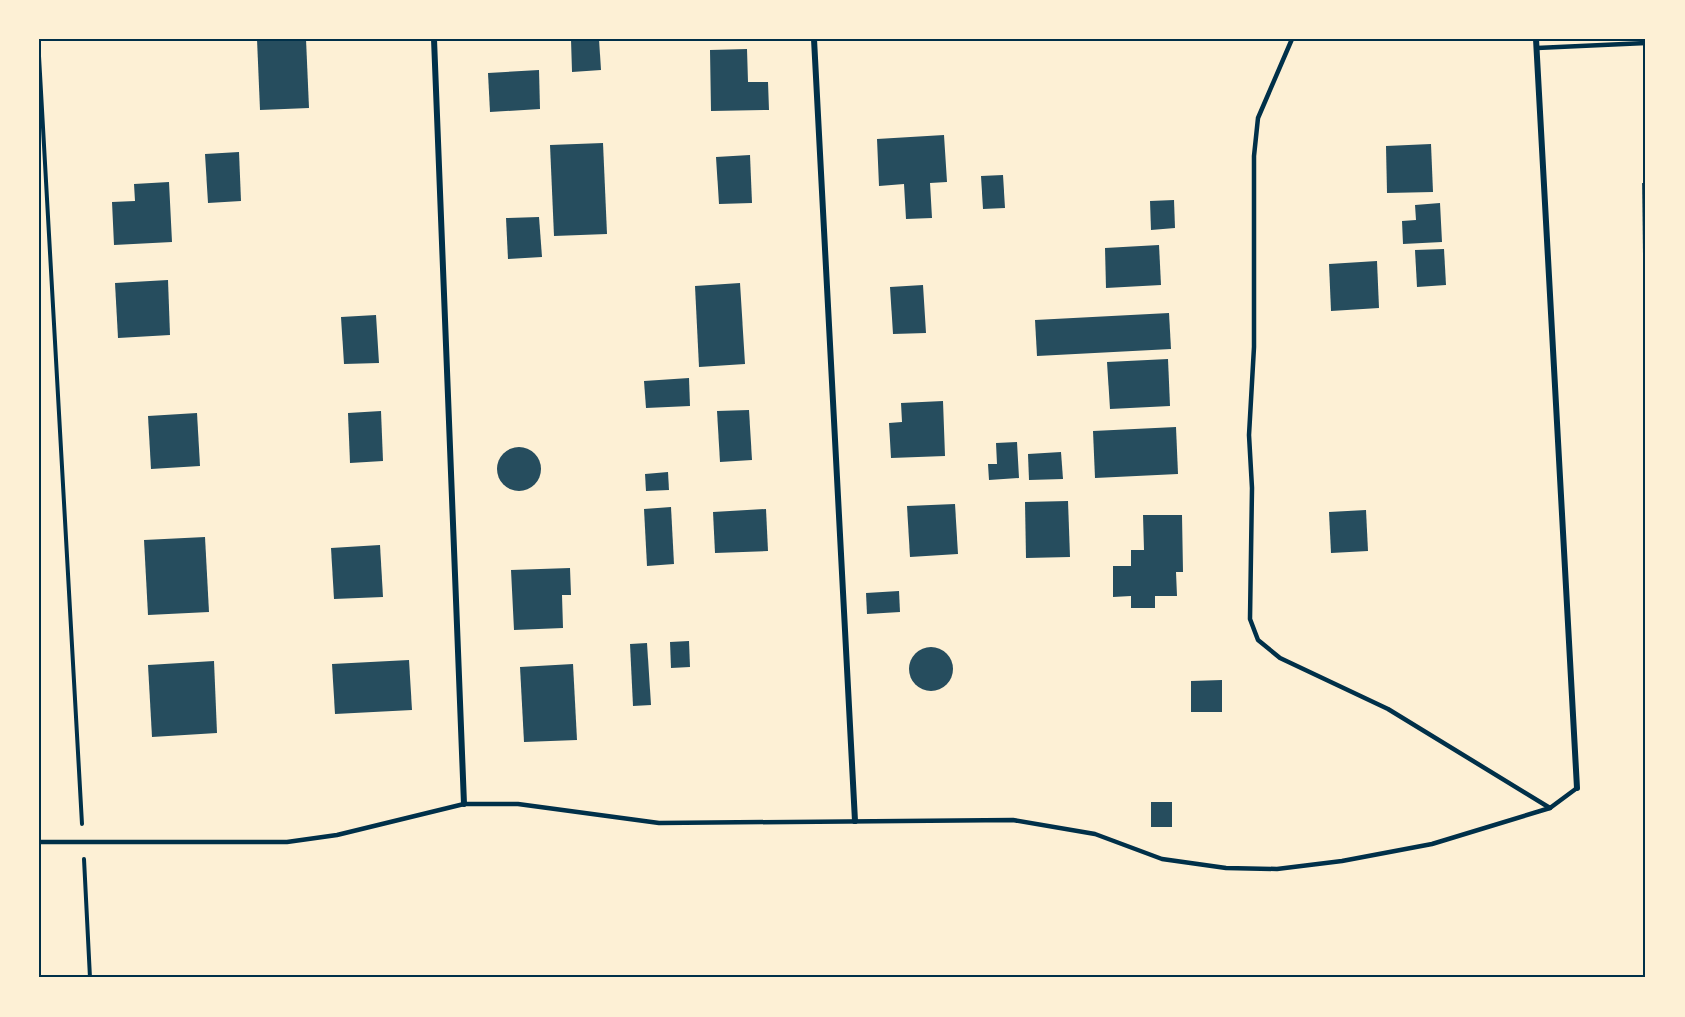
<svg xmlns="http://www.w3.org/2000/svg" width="1685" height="1017" font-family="'Open Sans',sans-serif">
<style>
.building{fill:#264d5e}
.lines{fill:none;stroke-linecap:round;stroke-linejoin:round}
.path{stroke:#003049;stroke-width:4}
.service{stroke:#003049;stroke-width:4.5}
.minor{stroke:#003049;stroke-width:6}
.neatline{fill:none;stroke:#003049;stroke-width:2}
</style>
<rect width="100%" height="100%" fill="#fdf0d5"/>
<g class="building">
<path d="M257,39H306L309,108L260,110Z"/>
<path d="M571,39H599L601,70L572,72Z"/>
<path d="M747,49L748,82H768L769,110L711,111L710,50Z"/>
<path d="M539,70L540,109L490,112L488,73Z"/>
<path d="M944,135L947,182L930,183L932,218L906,219L904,184L879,186L877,139Z"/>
<path d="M603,143L607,234L554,236L550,145Z"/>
<path d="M1431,144L1433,192L1387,193L1386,146Z"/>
<path d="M239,152L241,201L208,203L205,154Z"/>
<path d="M750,155L752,203L719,204L716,157Z"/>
<path d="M1003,175L1005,208L983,209L981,176Z"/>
<path d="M169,182L172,242L114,245L112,202L135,201L134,184Z"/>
<path d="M1642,183H1646V325H1644Z"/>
<path d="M1174,200L1175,228L1151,230L1150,201Z"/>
<path d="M1440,203L1442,242L1403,244L1402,221L1416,220L1415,205Z"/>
<path d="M539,217L542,257L508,259L506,218Z"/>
<path d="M1159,245L1161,285L1106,288L1105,248Z"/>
<path d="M1444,249L1446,285L1417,287L1415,250Z"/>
<path d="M1377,261L1379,308L1331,311L1329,264Z"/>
<path d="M168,280L170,335L118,338L115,283Z"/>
<path d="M740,283L745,364L699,367L695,286Z"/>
<path d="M923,285L926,333L893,334L890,287Z"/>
<path d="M1169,313L1171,349L1037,356L1035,320Z"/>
<path d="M376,315L379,363L344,364L341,317Z"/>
<path d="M1168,359L1170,406L1110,409L1107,362Z"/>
<path d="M689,378L690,406L646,408L644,381Z"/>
<path d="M943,401L945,456L891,458L889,423L902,422L901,403Z"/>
<path d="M749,410L752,460L720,462L717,411Z"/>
<path d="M381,411L383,461L350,463L348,413Z"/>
<path d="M197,413L200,466L151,469L148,416Z"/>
<path d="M1176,427L1178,474L1095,478L1093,431Z"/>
<path d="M1017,442L1019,478L989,480L988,464H997L996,443Z"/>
<circle cx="519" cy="469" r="22"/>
<path d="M1061,452L1063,479L1029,480L1028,454Z"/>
<path d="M668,472L669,490L646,491L645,474Z"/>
<path d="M1068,501L1070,557L1026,558L1025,502Z"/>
<path d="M955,504L958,554L910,557L907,506Z"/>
<path d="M671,507L674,564L647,566L644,509Z"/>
<path d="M766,509L768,551L715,553L713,512Z"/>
<path d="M1366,510L1368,551L1331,553L1329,512Z"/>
<path d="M1143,515H1182L1183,572H1176L1177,596H1155V608H1131V596L1113,597V566H1131V550H1144Z"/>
<path d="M205,537L209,612L148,615L144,540Z"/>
<path d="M380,545L383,597L334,599L331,548Z"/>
<path d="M570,568L571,595H562L563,628L514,630L511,570Z"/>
<path d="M899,591L900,612L867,614L866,593Z"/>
<path d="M689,641L690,667L671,668L670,642Z"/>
<path d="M647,643L651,705L633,706L630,644Z"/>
<circle cx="931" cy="669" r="22"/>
<path d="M409,660L412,710L335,714L332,664Z"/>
<path d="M214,661L217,733L152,737L148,665Z"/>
<path d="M573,664L577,740L524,742L520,667Z"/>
<path d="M1222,680V712H1191V681Z"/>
<rect x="1151" y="802" width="21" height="25"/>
</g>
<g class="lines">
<g class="path">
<path d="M39,56L82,824"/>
<path d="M84,859L90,978"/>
</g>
<g class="service">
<path d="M1292,39L1258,118L1254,156V347L1249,435L1252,488L1250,619L1258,640L1280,658L1388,709L1550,808L1577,788"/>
<path d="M1537,48L1646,43"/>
<path d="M39,842H287L337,835L464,804H518L659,823L1013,820L1095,834L1162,859L1226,868L1277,869L1342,861L1432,844L1550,808"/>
</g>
<g class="minor">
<path d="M434,39L464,804"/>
<path d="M814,39L855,821"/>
<path d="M1536,39L1577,788"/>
</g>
</g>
<rect width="1685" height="1017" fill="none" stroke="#fdf0d5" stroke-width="81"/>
<rect x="40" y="40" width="1604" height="936" class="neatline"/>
</svg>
